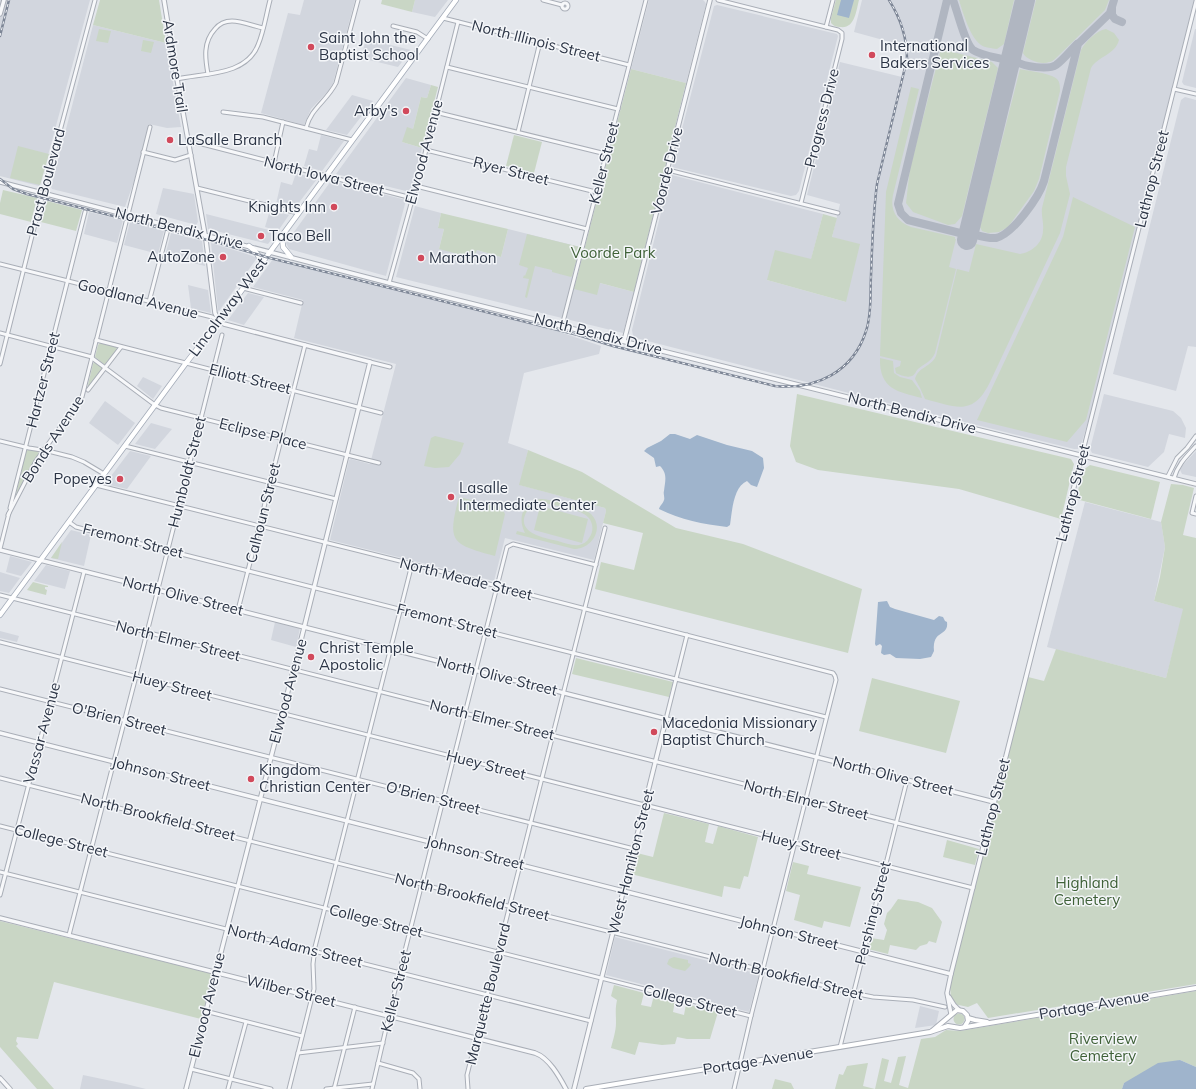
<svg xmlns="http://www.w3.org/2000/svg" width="1196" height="1089" font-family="Mulish,sans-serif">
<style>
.built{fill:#d2d6de}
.green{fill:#c9d6c5;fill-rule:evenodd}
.water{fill:#9fb4cc}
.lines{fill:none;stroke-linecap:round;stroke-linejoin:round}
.taxiway{stroke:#b0b6c1;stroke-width:8}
.runway{stroke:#b0b6c1;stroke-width:20}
.minor-casing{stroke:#a9aeb7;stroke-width:5}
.tertiary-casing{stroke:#a9aeb7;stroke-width:5.5}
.secondary-casing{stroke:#a9aeb7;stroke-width:6}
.primary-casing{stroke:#a3abb8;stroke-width:6}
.minor{stroke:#f7f8fa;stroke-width:3}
.tertiary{stroke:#f7f8fa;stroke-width:3.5}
.secondary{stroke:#fff;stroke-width:4}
.primary{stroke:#fff;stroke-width:4.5}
.rail-casing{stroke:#7d8696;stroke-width:2.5}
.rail{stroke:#f4f6f9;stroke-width:1;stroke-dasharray:3;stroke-linecap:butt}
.poi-dot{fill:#d1495b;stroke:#f4f6f9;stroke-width:1.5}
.labels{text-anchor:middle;stroke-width:3;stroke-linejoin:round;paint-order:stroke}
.poi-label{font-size:15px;fill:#2b3445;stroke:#f4f6f9;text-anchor:start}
.street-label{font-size:15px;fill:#2b3445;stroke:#f4f6f9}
.park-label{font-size:15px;fill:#3f6138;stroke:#f4f6f9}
</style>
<rect width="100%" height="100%" fill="#e4e7ec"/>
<g class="built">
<path d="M0,0H90L40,185L39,186L0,176Z"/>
<path d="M304,0H355L333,83L329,90L311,109L304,125L261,113L288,13L300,15Z"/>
<path d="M415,0H448L435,17L412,12Z"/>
<path d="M649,0H703L705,2L706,4L686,83L631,69Z"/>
<path d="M862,0H1194L1091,412L1081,445L1078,449H1074L868,398L636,338L633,336L632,330L670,176L672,175L823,214L811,260L767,280L846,302L832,237L840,204L807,195L840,62L902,77L906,54L905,46L854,32Z"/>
<path d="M717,5L837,34L838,36L799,191L796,195L791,196L672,167L714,6Z"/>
<path d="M93,25L166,43L181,127L167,128L149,124L134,181L125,207L52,189L51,187Z"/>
<path d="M1195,29H1196V88L1184,85L1182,82Z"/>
<path d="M366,39L411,50L398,67L361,58Z"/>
<path d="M406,78L431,85L427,98L421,97L413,129L402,142L422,148L410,192L336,174Z"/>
<path d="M352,95L373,101L347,135L326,130Z"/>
<path d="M1185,97L1196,100V347L1188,346L1176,391L1113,374L1181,100Z"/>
<path d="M321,135L344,141L322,171L304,166L309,149L317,151Z"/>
<path d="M296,173L317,179L294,209L276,204L281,182L292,185Z"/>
<path d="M331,181L406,200L386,276L289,249L286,243Z"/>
<path d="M163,188L194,194L198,222L196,225L156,214Z"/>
<path d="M415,206L441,213L438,227L444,229L439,249L477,250L501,257L508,229L580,247L573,276L634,292L623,333L396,277Z"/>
<path d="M270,210L289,215L278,231L265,227Z"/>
<path d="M89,212L123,220L117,243L84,234Z"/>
<path d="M206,214L277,232L268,244L208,229Z"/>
<path d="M130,222L164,231L158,254L124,245Z"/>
<path d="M171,233L202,241L205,266L165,256Z"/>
<path d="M211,243L247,254L257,258L219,311L218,310Z"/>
<path d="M273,259L554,330L601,346L599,354L524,373L508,443L528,450L520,485L605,508L606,511L594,560L505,538L494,581L330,540L349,460L351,459L370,464L396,364L294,338L303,300L253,287Z"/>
<path d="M188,285L208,290L211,313L191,308Z"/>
<path d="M248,293L264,297L244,325L228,320Z"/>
<path d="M143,377L162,386L153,399L137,386Z"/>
<path d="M1104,394L1173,411L1181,418L1186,428L1185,438L1169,434L1164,452L1148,467L1092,453L1090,449Z"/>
<path d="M105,401L135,423L118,445L89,423Z"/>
<path d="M151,423L172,429L155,449L135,444Z"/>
<path d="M130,451L151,456L127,489L105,484Z"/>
<path d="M1196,451V477L1182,474L1180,470L1182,466Z"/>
<path d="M1085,502L1161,522L1165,547L1154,601L1184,609L1166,678L1047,647Z"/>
<path d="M71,530L91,535L84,566L51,558Z"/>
<path d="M10,556L32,562L21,576L6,572Z"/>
<path d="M46,565L70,571L65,589L34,581Z"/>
<path d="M0,572L20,578L9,593L0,591Z"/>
<path d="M275,622L300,628L296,647L271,640Z"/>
<path d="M0,631L19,636L17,642L0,638Z"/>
<path d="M615,937L759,974L749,1012L606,975Z"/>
<path d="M920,1006L939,1011L936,1025L915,1028Z"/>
<path d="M83,1075L126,1084L146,1089H80Z"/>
</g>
<g class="green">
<path d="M100,0H159L166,43L93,25Z"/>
<path d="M382,0H415L412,12L381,4Z"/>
<path d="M836,0H859C856,11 855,29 840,27C836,27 834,26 831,23V18Z"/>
<path d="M959,0H1014L1004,44L997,49C992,48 985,48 981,45C970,37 963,13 959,0Z"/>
<path d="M1036,0H1109L1105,10L1055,59C1053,60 1052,62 1049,62C1042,65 1026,60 1023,53Z"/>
<path d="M99,29L111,31L108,43L96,41Z"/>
<path d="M1106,29L1114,33L1119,40C1115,55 1098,56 1091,68L1066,167V176L1070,194L1060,233L990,382C973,417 956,407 925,399L920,388L915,379C918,367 931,367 936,356L957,269L969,272L976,244L1020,254C1032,252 1043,243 1043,230C1044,223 1041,216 1042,208L1081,50C1086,41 1096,31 1106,29Z"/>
<path d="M143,40L154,42L151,53L141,51Z"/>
<path d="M941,49L992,62L998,68L962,216L955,224L948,225L913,212L906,203L910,168Z"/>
<path d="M631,69L686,83L634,292L600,283L597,295L574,289Z"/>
<path d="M1020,69C1028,71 1051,73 1057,79C1060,82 1060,87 1060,91L1039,179L1034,191L1008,227L999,232L988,233L982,231L980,227Z"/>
<path d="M431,85L438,87L422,148L402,142L407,127L413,129L421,97L427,98Z"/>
<path d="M911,87L919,89L893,195C890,210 896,221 911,227L955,237V239H956L949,267L956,269L935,353C931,362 925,363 918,369C916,371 915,375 912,376C907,378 900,375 896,373L895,368L900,366L901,361L880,356L886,192Z"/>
<path d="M514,135L542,142L534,173L506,166Z"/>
<path d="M18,146L49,154L40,185L10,178Z"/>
<path d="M3,190L37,198L31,222L0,214V203Z"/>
<path d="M1073,197L1135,227L1086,420L1067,442L977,420L1063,237Z"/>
<path d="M47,201L82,210L76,231L41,222Z"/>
<path d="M441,213L508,229L501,257L477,250L473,258L439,249L444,229L438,228Z"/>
<path d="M823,214L837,218L832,237L860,244L846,302L767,280L775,250L811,259Z"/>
<path d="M527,234L580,247L572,276L571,277L552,272V270L535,266L527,298L525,297L529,279L523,278L524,275L525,276L528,268L519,265Z"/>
<path d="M100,343L116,347L117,349L105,365L95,357L98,345Z"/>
<path d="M880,358L893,361L894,373L900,377L912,380L920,391L922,398C898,392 879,389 880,358Z"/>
<path d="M94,362L102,367V369L87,389L93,364Z"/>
<path d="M797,394L1071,459L1074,464L1061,519L959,489L818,470L796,462L790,446Z"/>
<path d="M435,436L464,443L460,454L449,467L435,468L424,466L431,438Z"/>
<path d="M28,450L38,451L39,454L18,493L16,494L26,451Z"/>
<path d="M528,450L582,472L676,528L743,544L862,589L848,653L595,589L601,562L634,570L643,533L603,523L606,511L605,508L519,485Z"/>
<path d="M1090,465L1160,482L1151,519L1076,499L1083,470Z"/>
<path d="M1171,484L1183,485L1194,488L1183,535L1196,538V984L988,1018L977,1003L968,1007L954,1004L951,998L950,986L1028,677L1044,681L1056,649L1166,678L1183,609L1154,601L1160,577L1165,547L1161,522Z"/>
<path d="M459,497L501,507L505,514L495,556C451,544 447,542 459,497Z"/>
<path d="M540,499C551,499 583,507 591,514C605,528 592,549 574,549L516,534L517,531L525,533C517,518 523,502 540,499ZM543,503C553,505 576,509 584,514C593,519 595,530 589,538C587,542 583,544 579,545C572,546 565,543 558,541C545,538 514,533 527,511C531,505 536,503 543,503Z"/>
<path d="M540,506L588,519L582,543L534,530Z"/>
<path d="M62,542L58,559L51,558Z"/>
<path d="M33,582L48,586V587H45V589L47,590L46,595L27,590Z"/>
<path d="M576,658L673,682L669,697L572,674Z"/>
<path d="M872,678L960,701L946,753L859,731Z"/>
<path d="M664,813L709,824L705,842L713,844L718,826L758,837L748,877L744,876L740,889L724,886L722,897L631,874L637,853L653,857Z"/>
<path d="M947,840L979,849L975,865L943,857Z"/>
<path d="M793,862L809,866L807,874L861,887L850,927L824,921L822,928L794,920L800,895L786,891Z"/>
<path d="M898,899L918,902L932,908L942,922L936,943L929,941L927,944L920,946L916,950L890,945L888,954L868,949L871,938L884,940L887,930L884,924L887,913L891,909Z"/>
<path d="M0,921L213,974L201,1019L54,982L38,1039L17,1037L16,1041L18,1044L16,1046L54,1089H37L0,1047Z"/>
<path d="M674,957L688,960V963L691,964L690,966L685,971L673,968L667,964L669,959Z"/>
<path d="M614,985L644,993L641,1005L651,1007L654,995L675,1001L673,1012L684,1015L686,1004L718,1012L710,1039H687L677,1037L675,1044L662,1045L639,1042L635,1055L611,1048C613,1040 616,1031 616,1023C616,1012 615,1010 617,1000L611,996Z"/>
<path d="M1196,991V1067L1180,1060L1124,1083L1122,1089H835L839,1074L843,1075L847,1066L868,1063L863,1086L875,1089L882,1058L889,1060L884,1081L891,1083L898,1057L906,1056L899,1085L908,1088L921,1039L935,1037L946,1030L960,1031Z"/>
<circle cx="959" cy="1019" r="5.5"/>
<path d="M775,1079L791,1083L794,1089H772Z"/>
</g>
<g class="water">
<path d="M841,0H854L849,18L837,15Z"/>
<path d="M670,434H675L690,439L697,435L727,445L752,451L763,458L764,468L757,487L751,485L747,481C733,487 732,512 730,525L727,527C703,524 681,520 659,509C660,505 663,504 664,500C665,498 663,493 664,491C665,481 668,474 660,466L656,467L654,458L644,451L647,448L661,441Z"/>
<path d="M887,601L890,607L895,609L934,620L939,616L943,617L945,621L947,622C949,637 932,629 934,651L931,657L920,659L896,658L890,654L884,655L881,653L882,646L880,644L876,646L875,644L878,602Z"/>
<path d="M1180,1060L1196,1067V1089H1122L1124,1083L1158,1063Z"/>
</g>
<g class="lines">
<g class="taxiway">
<path d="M947,0L898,204L901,213L908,220L968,235"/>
<path d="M953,0C957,10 965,44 973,50C980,55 994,57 1003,59L1008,56L1013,49"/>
<path d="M1112,8V15L1115,19L1122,22"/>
<path d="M1013,49C1013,53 1014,58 1016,61C1023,67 1049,70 1056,65C1064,59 1070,51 1077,44"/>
<path d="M968,233C977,235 987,239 996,238C1013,234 1039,197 1044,181L1078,44L1110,13L1114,0"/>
</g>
<path class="runway" d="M967,240L1025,0"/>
<defs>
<g id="minor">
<path d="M543,0L562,5"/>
<path d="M718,0L838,30L842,33V39L801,203"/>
<circle cx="565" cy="6" r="3"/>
<path d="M443,18L629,65"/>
<path d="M393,26L417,32L428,39"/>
<path d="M826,27L833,0"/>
<path d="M447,67L618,109"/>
<path d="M208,74C205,58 203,42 215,29C219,24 225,21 232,21C242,21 253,26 263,28"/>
<path d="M177,79C204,73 246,76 258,45C264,31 266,15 270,0"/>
<path d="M1174,89L1196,94"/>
<path d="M223,112L263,117L352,140"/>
<path d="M435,112L606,154"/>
<path d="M306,128C311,108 327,101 336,83L358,0"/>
<path d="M518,132L540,42"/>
<path d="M189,144L195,143L206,145L412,198"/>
<path d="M426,150L596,192"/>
<path d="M143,152L175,160L191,155"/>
<path d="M274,163L283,122"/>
<path d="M668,170L838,213"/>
<path d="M416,186L587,229"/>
<path d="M197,188L298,213"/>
<path d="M0,264L212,317L219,321"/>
<path d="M389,283L426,150L458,22"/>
<path d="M243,288L301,303"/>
<path d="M149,302L169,225"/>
<path d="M562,326L646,0"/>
<path d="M0,333L92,357"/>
<path d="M96,340L381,413"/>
<path d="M92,358L155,405L161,408L379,463"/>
<path d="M370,362L390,367"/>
<path d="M0,364L33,232L95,0"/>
<path d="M88,390L121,347"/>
<path d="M0,441L29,448L48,451L72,457L84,462L104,474"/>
<path d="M125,446L336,499"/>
<path d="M1082,455L1196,1"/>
<path d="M1168,476L1177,458L1187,448L1196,436"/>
<path d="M1174,478C1178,464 1187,456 1196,446"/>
<path d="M96,485L412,564L833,673L835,676L836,680L751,1016L734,1089"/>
<path d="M1196,496L1192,513L1196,514"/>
<path d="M10,508L85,212"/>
<path d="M8,515L36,461L82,397L150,127"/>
<path d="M69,522L76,527L114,537L826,717"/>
<path d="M0,549L9,513"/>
<path d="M0,595L984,845"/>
<path d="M238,610L305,345"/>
<path d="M0,642L973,888"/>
<path d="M0,689L634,849"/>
<path d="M666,719L687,635"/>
<path d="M0,778L853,993L873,997L913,1000L945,1007"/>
<path d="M0,826L751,1016"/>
<path d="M0,872L591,1021"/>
<path d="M0,895L84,572"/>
<path d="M69,935L135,680L222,335"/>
<path d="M205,1011L302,1036"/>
<path d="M840,1047L907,780"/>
<path d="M298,1053L383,1043"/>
<path d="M378,1063L413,1073L419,1079L420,1089"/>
<path d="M191,1069L271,1089"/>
<path d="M228,1089L246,1022"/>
<path d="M289,1089L314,989L313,964L315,947L412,564"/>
<path d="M326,1089L373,1084"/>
<path d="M334,1089L355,1007"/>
<path d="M372,1089L394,994L507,547L513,544L596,565"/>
<path d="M468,1089L467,1075L605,528"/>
</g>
<g id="tertiary">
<path d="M164,0L177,79L206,240L215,313L219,321L224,324L370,362L299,648L186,1089"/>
<path d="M0,14L4,0"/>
<path d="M0,182L389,283L1196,484"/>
<path d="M624,341L710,0"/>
<path d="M0,550L994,802"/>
<path d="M0,733L951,974"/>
<path d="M0,918L535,1053C549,1058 559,1076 566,1089"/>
<path d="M949,997L954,1005L959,1010"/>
<path d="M951,1014L947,993L951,974L1082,455"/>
<path d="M0,1078L10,1089"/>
<path d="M574,1089L666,719"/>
</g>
<g id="secondary">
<path d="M968,1018L975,1020L987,1022"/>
<path d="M932,1031L957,1010L963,1011L967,1015L968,1021L965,1026"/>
<path d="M586,1089L930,1032L948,1026L960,1028L1196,988"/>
</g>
<g id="primary">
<path d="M282,236L283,247L291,257"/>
<path d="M249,246C255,251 260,255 261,264"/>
<path d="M0,615L186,363L219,321L456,0"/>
</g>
</defs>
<use href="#minor" class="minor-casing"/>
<use href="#tertiary" class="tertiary-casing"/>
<use href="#secondary" class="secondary-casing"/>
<use href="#primary" class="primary-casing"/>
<use href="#minor" class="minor"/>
<use href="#tertiary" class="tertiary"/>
<use href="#secondary" class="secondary"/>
<use href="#primary" class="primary"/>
<defs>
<g id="rail">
<path d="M0,36L9,0"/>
<path d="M0,179L13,189L27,194L219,243L266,257L578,335L613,346L775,386C816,390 853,372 866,331C872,314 870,293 871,276C872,245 873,215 877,184L907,59C907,37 901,19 889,0"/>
</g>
</defs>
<use href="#rail" class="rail-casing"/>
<use href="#rail" class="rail"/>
</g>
<g class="poi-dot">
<circle cx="311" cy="47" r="4"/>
<circle cx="872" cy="55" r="4"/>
<circle cx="406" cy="111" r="4"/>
<circle cx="170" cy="140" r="4"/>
<circle cx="334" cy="207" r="4"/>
<circle cx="261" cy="236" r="4"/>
<circle cx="223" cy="257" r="4"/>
<circle cx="421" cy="258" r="4"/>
<circle cx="120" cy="479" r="4"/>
<circle cx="451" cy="497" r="4"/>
<circle cx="311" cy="657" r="4"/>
<circle cx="654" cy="732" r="4"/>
<circle cx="251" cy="779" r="4"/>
</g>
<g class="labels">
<g class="poi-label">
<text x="319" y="43">Saint John the<tspan x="319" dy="17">Baptist School</tspan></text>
<text x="880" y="51">International<tspan x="880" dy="17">Bakers Services</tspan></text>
<text x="398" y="116" text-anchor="end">Arby's</text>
<text x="178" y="145">LaSalle Branch</text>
<text x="326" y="212" text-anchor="end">Knights Inn</text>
<text x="269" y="241">Taco Bell</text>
<text x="215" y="262" text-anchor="end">AutoZone</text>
<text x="429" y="263">Marathon</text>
<text x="112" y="484" text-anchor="end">Popeyes</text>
<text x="459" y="493">Lasalle<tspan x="459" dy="17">Intermediate Center</tspan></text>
<text x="319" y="653">Christ Temple<tspan x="319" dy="17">Apostolic</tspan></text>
<text x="662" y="728">Macedonia Missionary<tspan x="662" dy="17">Baptist Church</tspan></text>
<text x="259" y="775">Kingdom<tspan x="259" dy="17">Christian Center</tspan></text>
</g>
<g class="street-label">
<text transform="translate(536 41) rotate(14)" y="5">North Illinois Street</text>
<text transform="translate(175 66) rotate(81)" y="5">Ardmore Trail</text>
<text transform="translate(822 118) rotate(-76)" y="5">Progress Drive</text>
<text transform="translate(424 152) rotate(-75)" y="5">Elwood Avenue</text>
<text transform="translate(604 163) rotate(-76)" y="5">Keller Street</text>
<text transform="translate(511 171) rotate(14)" y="5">Ryer Street</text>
<text transform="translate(667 171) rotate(-76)" y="5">Voorde Drive</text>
<text transform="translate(324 176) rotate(14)" y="5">North Iowa Street</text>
<text transform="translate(1152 179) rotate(-76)" y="5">Lathrop Street</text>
<text transform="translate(46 182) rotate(-75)" y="5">Prast Boulevard</text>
<text transform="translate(179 228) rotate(14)" y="5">North Bendix Drive</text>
<text transform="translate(138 299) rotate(14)" y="5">Goodland Avenue</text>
<text transform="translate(228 307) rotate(-53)" y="5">Lincolnway West</text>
<text transform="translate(598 334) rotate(14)" y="5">North Bendix Drive</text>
<text transform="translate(250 379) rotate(14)" y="5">Elliott Street</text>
<text transform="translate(43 380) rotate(-76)" y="5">Hartzer Street</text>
<text transform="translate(912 413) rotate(14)" y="5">North Bendix Drive</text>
<text transform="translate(263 434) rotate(14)" y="5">Eclipse Place</text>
<text transform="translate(53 439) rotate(-57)" y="5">Bonds Avenue</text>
<text transform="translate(187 472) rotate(-76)" y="5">Humboldt Street</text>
<text transform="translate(1073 493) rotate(-76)" y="5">Lathrop Street</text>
<text transform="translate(263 513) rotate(-76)" y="5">Calhoun Street</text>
<text transform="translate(133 541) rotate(14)" y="5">Fremont Street</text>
<text transform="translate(466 579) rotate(14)" y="5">North Meade Street</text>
<text transform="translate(183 596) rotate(14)" y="5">North Olive Street</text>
<text transform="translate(447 621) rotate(14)" y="5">Fremont Street</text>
<text transform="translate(178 641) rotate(14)" y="5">North Elmer Street</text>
<text transform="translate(497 676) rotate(14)" y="5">North Olive Street</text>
<text transform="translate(172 686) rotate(14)" y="5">Huey Street</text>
<text transform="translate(288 691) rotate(-75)" y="5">Elwood Avenue</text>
<text transform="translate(119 719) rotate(14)" y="5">O'Brien Street</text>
<text transform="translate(492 720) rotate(14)" y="5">North Elmer Street</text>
<text transform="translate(42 733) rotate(-75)" y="5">Vassar Avenue</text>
<text transform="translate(486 765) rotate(14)" y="5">Huey Street</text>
<text transform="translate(161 774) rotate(14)" y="5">Johnson Street</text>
<text transform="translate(893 776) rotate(14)" y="5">North Olive Street</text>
<text transform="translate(433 798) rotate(14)" y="5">O'Brien Street</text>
<text transform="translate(806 800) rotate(14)" y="5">North Elmer Street</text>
<text transform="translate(993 807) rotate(-76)" y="5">Lathrop Street</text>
<text transform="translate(158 817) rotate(14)" y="5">North Brookfield Street</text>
<text transform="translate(61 841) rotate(14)" y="5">College Street</text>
<text transform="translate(801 845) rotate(14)" y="5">Huey Street</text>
<text transform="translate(475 853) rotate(14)" y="5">Johnson Street</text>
<text transform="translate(631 862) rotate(-76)" y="5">West Hamilton Street</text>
<text transform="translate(472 897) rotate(14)" y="5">North Brookfield Street</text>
<text transform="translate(873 913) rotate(-76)" y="5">Pershing Street</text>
<text transform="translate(376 921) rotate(14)" y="5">College Street</text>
<text transform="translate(789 933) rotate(14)" y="5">Johnson Street</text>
<text transform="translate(295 946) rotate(14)" y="5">North Adams Street</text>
<text transform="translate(786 976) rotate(14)" y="5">North Brookfield Street</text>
<text transform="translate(291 991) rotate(14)" y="5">Wilber Street</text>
<text transform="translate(396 991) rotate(-76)" y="5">Keller Street</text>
<text transform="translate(488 994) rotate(-76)" y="5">Marquette Boulevard</text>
<text transform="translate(690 1001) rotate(14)" y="5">College Street</text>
<text transform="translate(207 1005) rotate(-76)" y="5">Elwood Avenue</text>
<text transform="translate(1094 1005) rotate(-10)" y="5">Portage Avenue</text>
<text transform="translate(758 1061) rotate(-9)" y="5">Portage Avenue</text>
</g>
<g class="park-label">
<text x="613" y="258">Voorde Park</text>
<text x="1087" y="888">Highland<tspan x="1087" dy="17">Cemetery</tspan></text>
<text x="1103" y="1044">Riverview<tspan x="1103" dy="17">Cemetery</tspan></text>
</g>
</g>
</svg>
